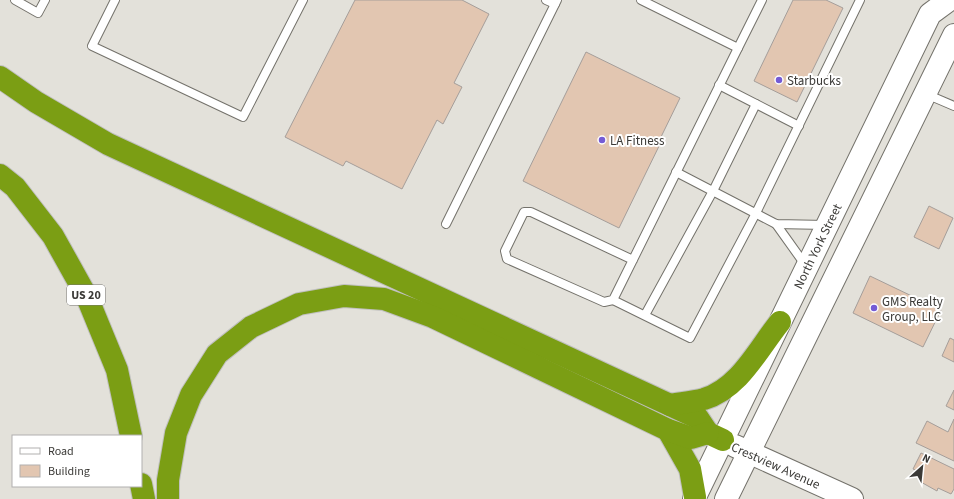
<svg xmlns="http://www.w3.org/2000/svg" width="954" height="499" font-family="'Source Sans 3',sans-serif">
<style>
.building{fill:#e2c6b1;stroke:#a59e9a}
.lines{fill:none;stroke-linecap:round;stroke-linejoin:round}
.lane-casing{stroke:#74726b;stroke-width:10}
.secondary-casing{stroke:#74726b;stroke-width:24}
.highway-casing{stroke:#c0c0bf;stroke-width:24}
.lane{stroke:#fff;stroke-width:8}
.secondary{stroke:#fff;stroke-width:22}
.highway{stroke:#7b9e14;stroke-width:22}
.poi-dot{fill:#745bd5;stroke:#fff;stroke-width:1.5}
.labels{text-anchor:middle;stroke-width:4;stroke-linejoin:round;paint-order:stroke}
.shield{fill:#fff;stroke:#767573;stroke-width:1}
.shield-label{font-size:12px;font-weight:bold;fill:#3b3a37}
.poi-label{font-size:13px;fill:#3b3a37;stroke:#fff;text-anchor:start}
.street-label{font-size:13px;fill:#3b3a37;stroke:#fff}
</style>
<rect width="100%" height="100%" fill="#e3e1da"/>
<g class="building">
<path d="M355,0H462L489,14L454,83L462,87L443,124L437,120L402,189L346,161L343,166L285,137Z"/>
<path d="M793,0H826L843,8L797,102L754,81Z"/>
<path d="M586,52L680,98L660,139L662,140L619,228L523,181Z"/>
<path d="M929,206L953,218L939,249L914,237Z"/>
<path d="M870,276L941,310L923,347L853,313Z"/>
<path d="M950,338L954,340V362L942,356Z"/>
<path d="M954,390V410L946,406Z"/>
<path d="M954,419V461L916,443L927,421L948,432Z"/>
<path d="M921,453L954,469V489L951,494L938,488L937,491L919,481L922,473L913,469Z"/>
</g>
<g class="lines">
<defs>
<g id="lane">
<path d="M15,0L38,13L45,0"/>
<path d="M115,0L92,46L243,117L303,0"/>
<path d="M546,0L555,4"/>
<path d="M641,0L738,48L762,0"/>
<path d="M719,85L799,126"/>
<path d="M926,94L954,106"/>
<path d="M676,172L776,224L826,225"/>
<path d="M446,224L557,0"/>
<path d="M776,224L806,266"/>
<path d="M633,260L531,212H524L505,251L507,259L604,302L613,300L738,48"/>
<path d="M613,300L690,338L756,213L860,0"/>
<path d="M645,315L713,191L756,104"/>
</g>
<g id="secondary">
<path d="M735,446L852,499"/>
<path d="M694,499L930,14L949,0"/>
<path d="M726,499L954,35"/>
</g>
<g id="highway">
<path d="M0,77L36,102L108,144L698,418L708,433L723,440"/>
<path d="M0,175L15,187L53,236L87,297L117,370L131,436"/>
<path d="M670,405C681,403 693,402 704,399C740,388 758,349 780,322"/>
<path d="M668,430L690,469L695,497"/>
<path d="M141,484L144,499"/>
<path d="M168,499V480L176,433L191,395L217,354L251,327L299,304L344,296L384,299L433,317L668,430L691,438L708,433"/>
</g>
</defs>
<use href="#lane" class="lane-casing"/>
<use href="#secondary" class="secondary-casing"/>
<use href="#highway" class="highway-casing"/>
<use href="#lane" class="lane"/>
<use href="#secondary" class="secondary"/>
<use href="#highway" class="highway"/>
</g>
<g class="poi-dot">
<circle cx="779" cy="80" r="4"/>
<circle cx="602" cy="140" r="4"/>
<circle cx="874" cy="308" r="4"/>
</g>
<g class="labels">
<rect class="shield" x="67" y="285" width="38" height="20" rx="3"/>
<g class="shield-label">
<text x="86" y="299">US 20</text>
</g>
<g class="poi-label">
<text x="787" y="85">Starbucks</text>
<text x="610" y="145">LA Fitness</text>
<text x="882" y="306">GMS Realty<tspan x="882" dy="15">Group, LLC</tspan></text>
</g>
<g class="street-label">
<text transform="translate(817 246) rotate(-64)" y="5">North York Street</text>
<text transform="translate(776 465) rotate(24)" y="5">Crestview Avenue</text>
</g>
</g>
<rect x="12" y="435" width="130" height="52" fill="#ffffff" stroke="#b1b0af"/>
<rect x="20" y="448" width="20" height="6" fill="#ffffff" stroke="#b1b0af"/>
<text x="48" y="455" font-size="12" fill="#3b3a37">Road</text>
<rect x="20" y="465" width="20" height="12" fill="#e2c6b1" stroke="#b1b0af"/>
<text x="48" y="475" font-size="12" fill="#3b3a37">Building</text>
<g transform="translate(922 467) rotate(27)" stroke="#ffffff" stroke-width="3" paint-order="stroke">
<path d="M0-3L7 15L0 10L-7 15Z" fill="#3b3a37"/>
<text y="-6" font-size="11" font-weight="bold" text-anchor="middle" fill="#3b3a37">N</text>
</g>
</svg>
